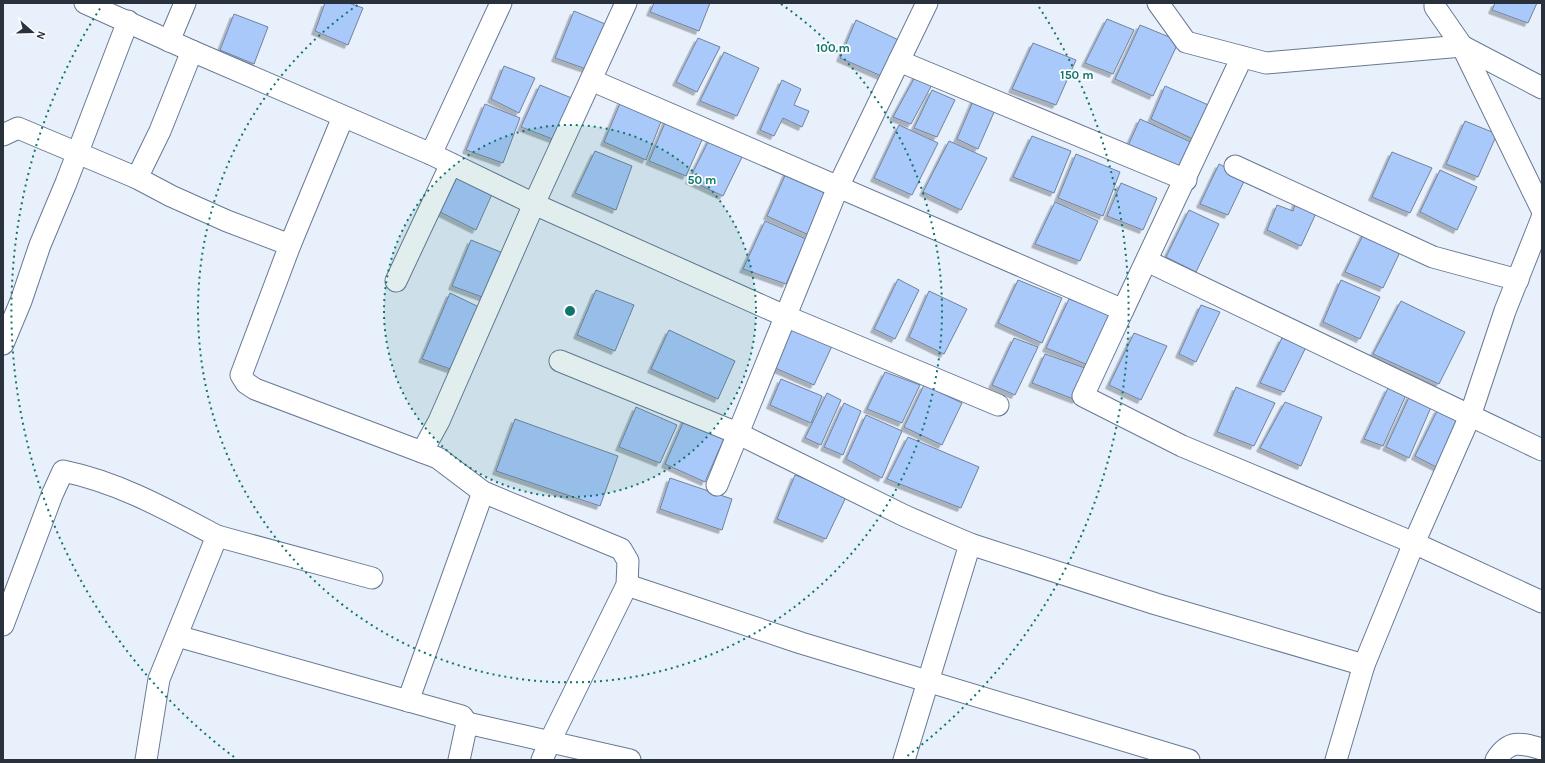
<svg xmlns="http://www.w3.org/2000/svg" width="1545" height="763" font-family="Karla,sans-serif">
<style>
.building{fill:#a9c9fa;stroke:#71829c;filter:url(#shadow)}
.lines{fill:none;stroke-linecap:round;stroke-linejoin:round}
.minor-casing{stroke:#687993;stroke-width:23}
.minor{stroke:#fff;stroke-width:21}
.ring{fill:none;stroke:#0f766e;stroke-width:2;stroke-dasharray:2 4}
.centre{fill:#0f766e;stroke:#fdfdfd;stroke-width:2}
.ring-label{font-size:12px;text-anchor:middle;font-weight:bold;fill:#0f766e;stroke:#fdfdfd;stroke-width:3.5;stroke-linejoin:round;paint-order:stroke}
</style>
<defs>
<filter id="shadow"><feDropShadow dx="-3.5" dy="3.5" stdDeviation="0" flood-color="#0004"/></filter>
</defs>
<rect width="100%" height="100%" fill="#e8f0fc"/>
<g class="building">
<path d="M325,3H349L363,8L348,45L315,31Z"/>
<path d="M654,3H710L699,31L650,12Z"/>
<path d="M1495,3H1537L1528,23L1492,10Z"/>
<path d="M574,11L610,26L589,70L555,58Z"/>
<path d="M234,14L268,27L254,64L220,50Z"/>
<path d="M1107,19L1134,30L1113,74L1085,63Z"/>
<path d="M856,20L903,42L886,78L840,58Z"/>
<path d="M1140,25L1179,41L1153,96L1115,79Z"/>
<path d="M698,38L720,47L697,92L676,82Z"/>
<path d="M1033,43L1076,60L1056,105L1012,89Z"/>
<path d="M724,52L759,68L737,116L700,101Z"/>
<path d="M504,66L535,78L519,113L491,99Z"/>
<path d="M916,75L934,81L911,124L893,117Z"/>
<path d="M782,80L801,89L794,105L809,111L802,127L783,118L774,136L760,130Z"/>
<path d="M540,85L574,99L558,141L521,127Z"/>
<path d="M1165,86L1213,107L1197,141L1151,119Z"/>
<path d="M932,90L955,100L937,137L914,128Z"/>
<path d="M974,99L995,110L978,149L957,139Z"/>
<path d="M621,101L662,119L646,160L604,142Z"/>
<path d="M485,104L520,118L503,163L466,150Z"/>
<path d="M667,118L705,133L686,176L649,161Z"/>
<path d="M1140,119L1193,143L1178,170L1127,148Z"/>
<path d="M1465,121L1497,134L1478,177L1446,164Z"/>
<path d="M899,125L938,143L912,195L874,178Z"/>
<path d="M1032,136L1071,151L1054,193L1013,177Z"/>
<path d="M710,138L744,153L723,196L689,180Z"/>
<path d="M949,141L987,158L961,210L923,192Z"/>
<path d="M595,151L632,166L616,210L575,193Z"/>
<path d="M1392,152L1432,168L1410,213L1372,197Z"/>
<path d="M1076,154L1120,172L1103,216L1058,198Z"/>
<path d="M1219,164L1246,177L1228,215L1200,204Z"/>
<path d="M1440,170L1477,187L1457,230L1420,212Z"/>
<path d="M787,171L832,189L811,236L767,216Z"/>
<path d="M458,175L493,192L476,230L440,212Z"/>
<path d="M1121,183L1157,198L1143,230L1107,216Z"/>
<path d="M1297,199L1318,209L1301,246L1267,230L1277,205L1293,211Z"/>
<path d="M1055,202L1098,221L1080,261L1035,244Z"/>
<path d="M1189,210L1219,224L1196,272L1166,257Z"/>
<path d="M765,221L806,239L786,284L743,269Z"/>
<path d="M1365,231L1402,248L1383,288L1345,272Z"/>
<path d="M471,240L503,253L485,298L452,286Z"/>
<path d="M898,279L919,290L895,339L874,329Z"/>
<path d="M1018,280L1062,298L1042,343L998,323Z"/>
<path d="M1341,280L1380,297L1360,339L1323,322Z"/>
<path d="M596,290L634,305L615,351L577,335Z"/>
<path d="M929,291L967,309L944,354L909,337Z"/>
<path d="M450,293L483,309L456,371L422,359Z"/>
<path d="M1069,299L1111,315L1088,365L1046,348Z"/>
<path d="M1401,301L1465,332L1439,384L1373,354Z"/>
<path d="M1201,305L1220,312L1196,362L1179,354Z"/>
<path d="M792,327L832,346L814,385L775,368Z"/>
<path d="M669,330L735,361L718,399L651,369Z"/>
<path d="M1134,333L1167,346L1141,400L1109,385Z"/>
<path d="M1014,338L1038,347L1015,395L992,385Z"/>
<path d="M1282,338L1306,347L1284,392L1260,383Z"/>
<path d="M1045,354L1088,369L1076,400L1032,383Z"/>
<path d="M885,372L920,385L902,423L867,409Z"/>
<path d="M781,379L822,396L811,423L770,405Z"/>
<path d="M924,385L962,403L942,445L904,427Z"/>
<path d="M1236,387L1275,403L1254,446L1217,432Z"/>
<path d="M1388,388L1406,395L1383,446L1364,439Z"/>
<path d="M827,393L841,400L821,445L805,438Z"/>
<path d="M1410,395L1432,405L1409,458L1386,447Z"/>
<path d="M1285,402L1322,417L1301,466L1260,448Z"/>
<path d="M844,403L861,411L843,455L824,447Z"/>
<path d="M636,407L677,425L660,463L619,447Z"/>
<path d="M1438,409L1464,419L1442,470L1415,456Z"/>
<path d="M866,415L902,431L882,478L846,459Z"/>
<path d="M685,418L725,436L705,482L665,464Z"/>
<path d="M515,419L618,456L600,506L496,471Z"/>
<path d="M908,437L979,467L961,508L887,479Z"/>
<path d="M795,475L847,495L826,539L777,519Z"/>
<path d="M670,478L732,499L722,530L660,509Z"/>
</g>
<g class="lines">
<defs>
<g id="minor">
<path d="M85,3L192,51L431,154L534,204L785,316L998,405"/>
<path d="M1158,3L1186,42L1266,63L1462,46L1542,88"/>
<path d="M1435,3V7L1462,46L1542,210"/>
<path d="M169,41L185,3"/>
<path d="M899,61L1186,180"/>
<path d="M591,80L1123,310L1083,396L1182,446L1414,543L1542,602"/>
<path d="M3,135L18,128L137,178L171,196L227,221L290,245L343,117"/>
<path d="M431,154L501,3"/>
<path d="M1235,166L1433,257L1518,280"/>
<path d="M137,178L160,131L192,51"/>
<path d="M290,245L241,375L246,383L255,389L422,452"/>
<path d="M1147,261L1542,450"/>
<path d="M396,281L451,164"/>
<path d="M1123,310L1242,57"/>
<path d="M3,344L21,301L40,245L66,183L128,21"/>
<path d="M560,361L737,433L905,516L970,544"/>
<path d="M717,485L838,187L927,3"/>
<path d="M627,585L801,643L1189,760"/>
<path d="M3,625L52,495L63,471C118,482 168,510 217,536"/>
<path d="M177,636L462,716L467,723L459,760"/>
<path d="M408,701L483,492"/>
<path d="M467,723L630,760"/>
<path d="M146,760L159,679L217,536L372,578"/>
<path d="M542,760L550,741L627,585L628,561L621,549L483,492L438,458L422,452L439,421L534,204L626,3"/>
<path d="M904,760L970,544L1156,604L1364,665"/>
<path d="M1336,760L1364,665L1414,543L1470,416L1505,311L1542,218"/>
<path d="M1496,760C1509,739 1521,743 1542,749"/>
</g>
</defs>
<use href="#minor" class="minor-casing"/>
<use href="#minor" class="minor"/>
</g>
<circle cx="570" cy="311" r="186" fill="#0f766e" fill-opacity=".12"/>
<g class="ring">
<circle cx="570" cy="311" r="186"/>
<path d="M781 4A372 372 0 1 1 359 4"/>
<path d="M234 757A559 559 0 0 1 101 7M1039 7A559 559 0 0 1 906 757"/>
</g>
<circle cx="570" cy="311" r="6" class="centre"/>
<g class="ring-label">
<text x="833" y="52">100 m</text>
<text x="1077" y="79">150 m</text>
<text x="702" y="184">50 m</text>
</g>
<rect width="1545" height="763" fill="none" stroke="#29313c" stroke-width="8"/>
<g transform="translate(32 32) rotate(110)" stroke="#fdfdfd" stroke-width="3" paint-order="stroke">
<path d="M0-3L7 15L0 10L-7 15Z" fill="#29313c"/>
<text y="-6" font-size="11" font-weight="bold" text-anchor="middle" fill="#29313c">N</text>
</g>
</svg>
